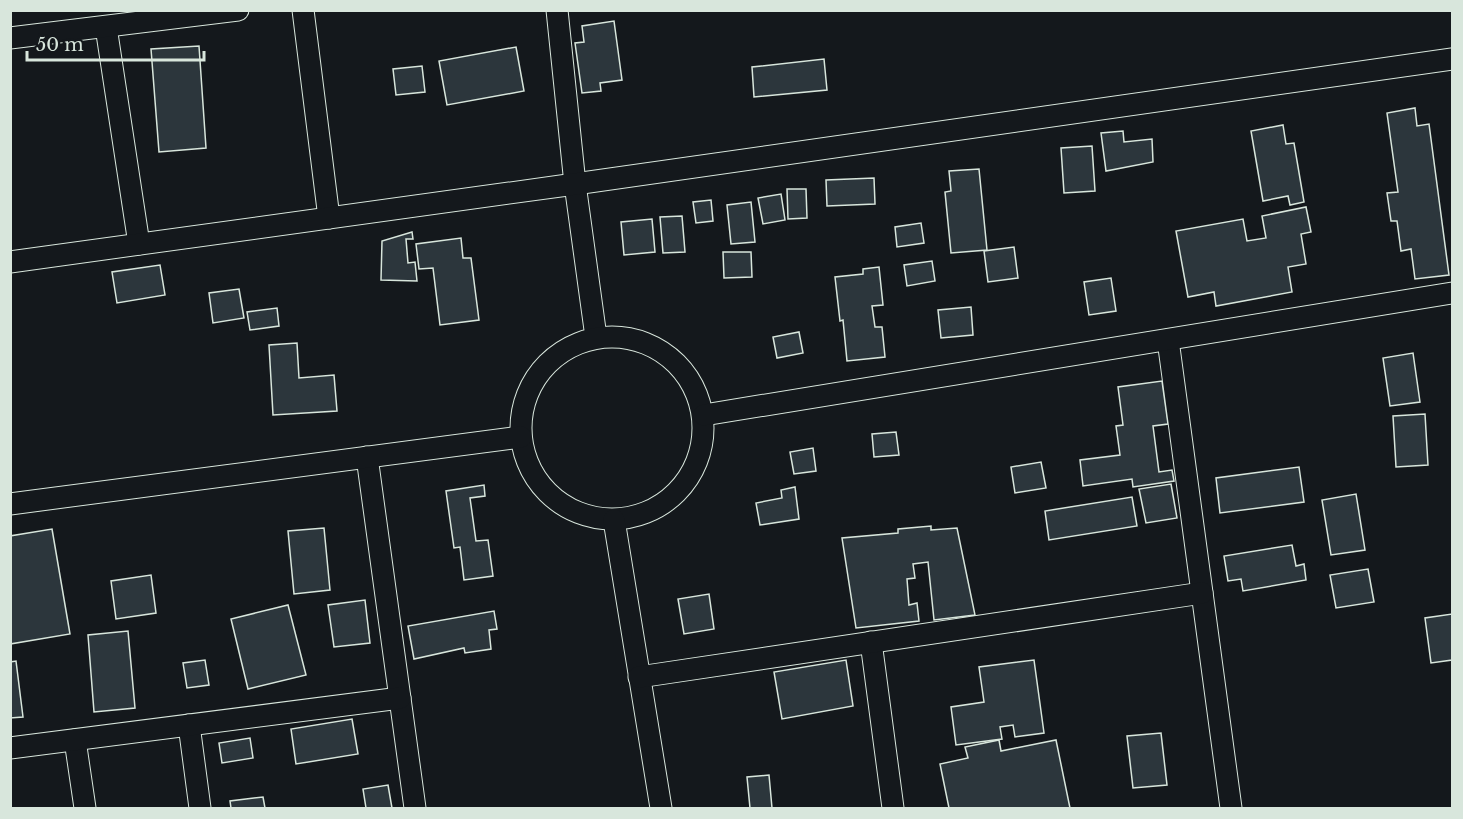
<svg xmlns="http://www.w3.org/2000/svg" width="1463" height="819" font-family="'Libre Baskerville',serif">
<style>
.building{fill:#2c363c;stroke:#d8e6dc;stroke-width:1.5}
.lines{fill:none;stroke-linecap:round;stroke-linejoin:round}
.minor-casing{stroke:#d8e6dc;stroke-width:23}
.minor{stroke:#14181c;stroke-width:21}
</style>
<rect width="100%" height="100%" fill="#14181c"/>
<g class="building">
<path d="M614,21L622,80L600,83L601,91L582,93L575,43L584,42L582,26Z"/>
<path d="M199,46L206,148L159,152L151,49Z"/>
<path d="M516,47L524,91L447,105L439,61Z"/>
<path d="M824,59L827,90L754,97L752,67Z"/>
<path d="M422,66L425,92L396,95L393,69Z"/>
<path d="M1415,108L1417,126L1429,124L1449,275L1415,279L1411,249L1401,251L1397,221H1391L1387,193L1398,192L1387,113Z"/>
<path d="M1283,125L1286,144L1294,143L1304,202L1290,205L1288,196L1263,201L1251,131Z"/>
<path d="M1123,131L1124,142L1152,139L1153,162L1106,171L1101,133Z"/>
<path d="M1092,146L1095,191L1064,193L1061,148Z"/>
<path d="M979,169L987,250L951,253L945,192L951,191L949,171Z"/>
<path d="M874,178L875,204L827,206L826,180Z"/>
<path d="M787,189H806L807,218L788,219Z"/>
<path d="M781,194L785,220L763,224L758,198Z"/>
<path d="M711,200L713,221L696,223L693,202Z"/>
<path d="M751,202L755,242L731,244L727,205Z"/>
<path d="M1306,207L1311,232L1301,234L1306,264L1288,267L1292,292L1216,306L1214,292L1188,297L1176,231L1243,219L1247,241L1266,238L1262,216Z"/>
<path d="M682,216L685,252L663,253L660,217Z"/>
<path d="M652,219L655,252L624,255L621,222Z"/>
<path d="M921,223L924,243L897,247L895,227Z"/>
<path d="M412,232L413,239H406L408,263L415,262L417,281L381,280L382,241Z"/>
<path d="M461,238L463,258H471L479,320L440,325L433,268L419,269L416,244Z"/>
<path d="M1014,247L1018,278L988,282L984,251Z"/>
<path d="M723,252H751L752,277L724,278Z"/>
<path d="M932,261L935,281L907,286L904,265Z"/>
<path d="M160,265L165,295L117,303L112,272Z"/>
<path d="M879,267L883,305L872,306L875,327H882L885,357L847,361L843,320L840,321L835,277L863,274V269Z"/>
<path d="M1111,278L1116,311L1089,315L1084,282Z"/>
<path d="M239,289L244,318L213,323L209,293Z"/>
<path d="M971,307L973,335L941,338L938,310Z"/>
<path d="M277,308L279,326L250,330L247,312Z"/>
<path d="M799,332L803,353L777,358L773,337Z"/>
<path d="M297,343L299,378L334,375L337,411L273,415L269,345Z"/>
<path d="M1413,353L1420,402L1390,406L1383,358Z"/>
<path d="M1162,381L1168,424L1153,426L1159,472L1172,470L1174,481L1133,487L1132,479L1083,486L1080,460L1120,455L1116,426L1123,425L1118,387Z"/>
<path d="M1425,414L1428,465L1396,467L1393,416Z"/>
<path d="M896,432L899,455L874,457L872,434Z"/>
<path d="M813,448L816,471L794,474L790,452Z"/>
<path d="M1041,462L1046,488L1015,493L1011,467Z"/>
<path d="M1299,467L1304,502L1220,513L1216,478Z"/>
<path d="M1171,484L1177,518L1146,523L1139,489Z"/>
<path d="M484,485L485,496L470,498L476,541L488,540L493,576L464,580L460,547L454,548L446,491Z"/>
<path d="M795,487L799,519L760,525L756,503L782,498L781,490Z"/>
<path d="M1356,494L1365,550L1331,555L1322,500Z"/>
<path d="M1132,497L1137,526L1049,540L1045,511Z"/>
<path d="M931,526V530L957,528L975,615L934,620L928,562L913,564L915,578L907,579L909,605L917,603L919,621L856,628L842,538L898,533V529Z"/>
<path d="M324,528L330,590L294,594L288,531Z"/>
<path d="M52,529L70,634L10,644V536Z"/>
<path d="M1292,545L1296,566L1304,564L1306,580L1243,591L1241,579L1228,581L1224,556Z"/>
<path d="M1368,569L1374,602L1336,608L1330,575Z"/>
<path d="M151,575L156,613L116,619L111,581Z"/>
<path d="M709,594L714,629L684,634L678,599Z"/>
<path d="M365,600L370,643L334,647L328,605Z"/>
<path d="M288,605L306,675L248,689L231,619Z"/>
<path d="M494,611L497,629L489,630L491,649L465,653L464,648L414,659L408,626Z"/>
<path d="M1452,614V660L1431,663L1425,618Z"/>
<path d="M128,631L135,708L94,712L88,635Z"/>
<path d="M205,660L209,685L187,688L183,663Z"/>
<path d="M846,660L853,706L782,719L774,672Z"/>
<path d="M1034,660L1044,733L1015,737L1013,725L1000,727L1002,739L956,745L951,707L984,702L979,667Z"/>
<path d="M16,661L23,717L10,718V662Z"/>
<path d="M352,719L358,754L296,764L291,729Z"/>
<path d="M1161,733L1167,785L1133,788L1127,736Z"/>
<path d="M250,738L253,758L222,763L219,743Z"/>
<path d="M999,740L1001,751L1056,740L1070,808H949L940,764L968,758L965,747Z"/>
<path d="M769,775L772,808H750L747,777Z"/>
<path d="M388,785L392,808H366L363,789Z"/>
<path d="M263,797L265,808H231L230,801Z"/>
</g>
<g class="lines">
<defs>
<g id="minor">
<path d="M303,10L329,218"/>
<path d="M557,10L575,184L596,337"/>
<path d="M106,27L139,244"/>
<path d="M10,38L238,10"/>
<path d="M10,262L575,184L1452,59"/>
<circle cx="612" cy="428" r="91"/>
<path d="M1168,340L1231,808"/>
<path d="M704,415L1452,293"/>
<path d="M367,457L415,808"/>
<path d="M10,504L521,437"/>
<path d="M614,520L661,808"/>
<path d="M871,642L893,808"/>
<path d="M639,677L1202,593"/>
<path d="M189,725L200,808"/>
<path d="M75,740L85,808"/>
<path d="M10,748L400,698"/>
</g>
</defs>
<use href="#minor" class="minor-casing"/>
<use href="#minor" class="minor"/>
</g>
<rect width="1463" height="819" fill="none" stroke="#d8e6dc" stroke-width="24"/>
<path d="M27 51v9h177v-9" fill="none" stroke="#d8e6dc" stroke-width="3"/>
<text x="36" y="51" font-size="18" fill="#d8e6dc" stroke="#14181c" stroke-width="4.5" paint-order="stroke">50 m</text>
</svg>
